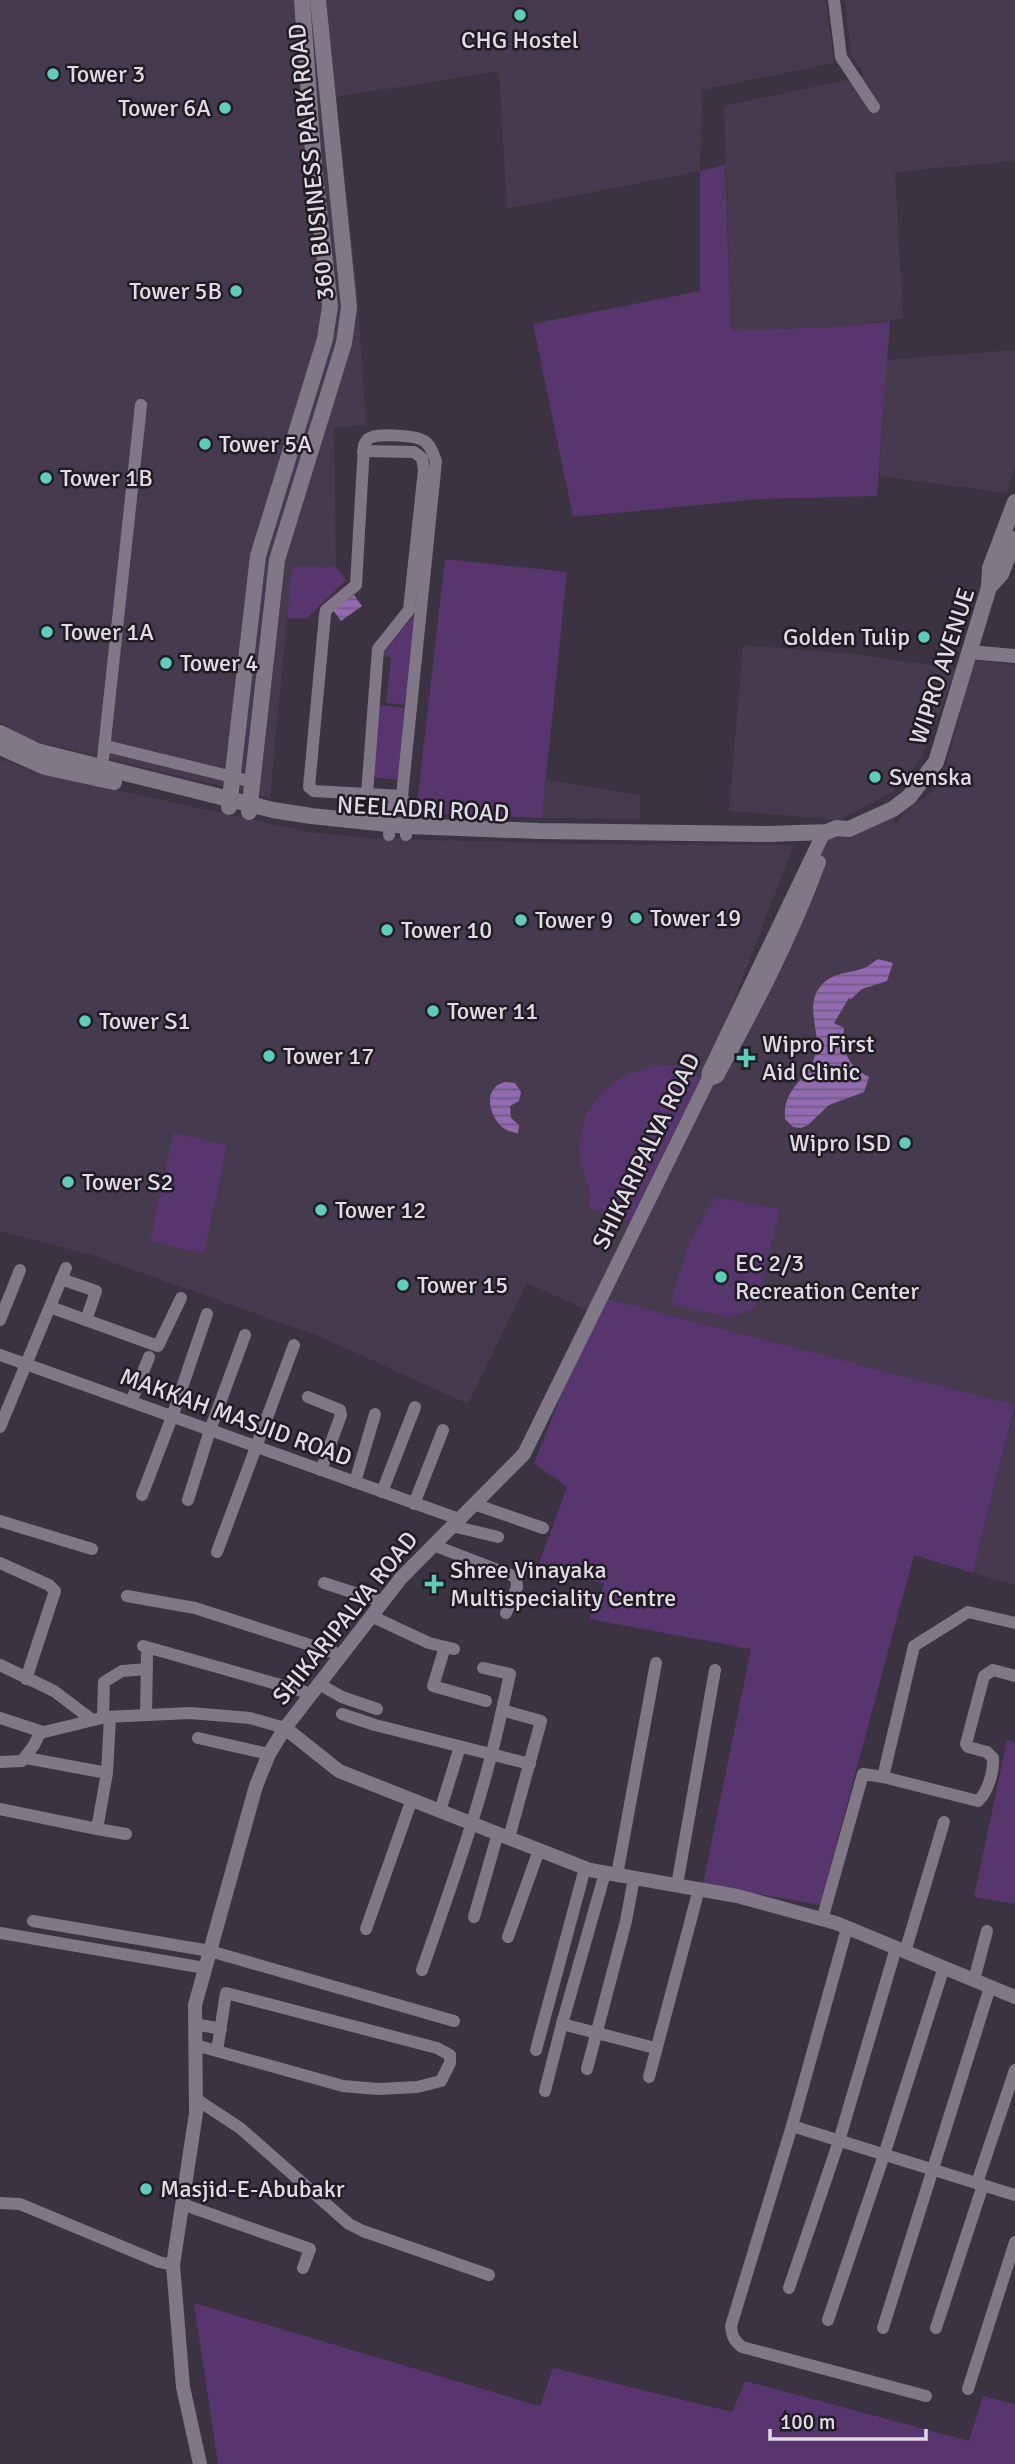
<svg xmlns="http://www.w3.org/2000/svg" width="1015" height="2464" font-family="Signika,sans-serif">
<style>
.built{fill:#463b4e}
.green{fill:#56366c}
.water{fill:url(#water-rules)}
.lines{fill:none;stroke-linecap:round;stroke-linejoin:round}
.minor{stroke:#807787;stroke-width:12}
.tertiary{stroke:#807787;stroke-width:14}
.secondary{stroke:#807787;stroke-width:16}
.poi-dot{fill:#5cceba;stroke:#201c23;stroke-width:2.5}
.labels{text-anchor:middle;stroke-width:5;stroke-linejoin:round;paint-order:stroke}
.poi-label{font-size:24px;fill:#e0dbe4;stroke:#201c23;text-anchor:start}
.street-label{font-size:24px;fill:#e0dbe4;stroke:#201c23}
</style>
<defs>
<pattern id="water-rules" width="6" height="5" patternUnits="userSpaceOnUse" patternTransform="scale(1.75)"><rect width="6" height="5" fill="#936ab0"/><path d="M0 2.5h6" fill="none" stroke="#735a85"/></pattern>
</defs>
<rect width="100%" height="100%" fill="#3b3341"/>
<g class="built">
<path d="M0,0H826L834,63L702,90L700,171L507,209L499,71L336,97L357,289L366,425L334,428L336,567L292,566L270,798L31,740L0,722Z"/>
<path d="M845,0H1015V161L895,172L903,318L849,326L731,331L724,106L865,76L851,54Z"/>
<path d="M1015,350V466L1007,493L879,476L887,360Z"/>
<path d="M743,645L853,654L956,669L921,759L893,792L839,820L729,811Z"/>
<path d="M974,660L1015,665V1405L602,1297L593,1313L527,1283L468,1404L321,1337L92,1255L0,1231V759L42,774L309,832L368,838L582,844L794,845L725,1023L827,832L888,803L895,824L909,808L933,791L945,769Z"/>
<path d="M546,780L640,795V819L542,818Z"/>
<path d="M1015,1407V1585L973,1573Z"/>
</g>
<g class="green">
<path d="M725,165L731,331L849,326L890,321L877,496L761,499L573,517L533,324L700,291V171Z"/>
<path d="M445,559L567,572L542,818L416,813Z"/>
<path d="M292,566L336,567L346,580L306,619L287,618Z"/>
<path d="M417,611L408,705L386,703L391,657L380,656Z"/>
<path d="M376,705L407,708L400,780L370,777Z"/>
<path d="M670,1065L682,1067L707,1082L637,1225L627,1219L589,1209C589,1202 590,1194 589,1188C586,1177 581,1168 580,1157C576,1102 619,1066 670,1065Z"/>
<path d="M173,1133L227,1145L204,1254L150,1241Z"/>
<path d="M715,1197L780,1209L755,1308L729,1318L671,1304L686,1250Z"/>
<path d="M601,1297L1015,1405L973,1573L914,1555L820,1905L703,1884L751,1649L589,1619L604,1584L538,1566L567,1487L534,1463Z"/>
<path d="M1007,1740L1015,1742V1904L974,1897Z"/>
<path d="M194,2303L540,2406L553,2368L732,2412L745,2381L969,2441L983,2396L1015,2404V2464H218Z"/>
</g>
<g class="water">
<path d="M354,595L362,606L341,621L333,610Z"/>
<path d="M878,959L893,963L887,981L862,989L851,999L849,998L834,1023L844,1028C841,1051 848,1066 869,1077L864,1092L829,1105L808,1125L801,1128L793,1127L785,1119C782,1085 812,1079 816,1051C820,1030 805,1006 820,987C831,972 848,974 864,968C869,966 873,962 878,959Z"/>
<path d="M505,1082L515,1083L521,1092L519,1101L510,1106L511,1118L519,1125L518,1134C513,1132 507,1131 502,1127C488,1115 483,1087 505,1082Z"/>
</g>
<g class="lines">
<g class="minor">
<path d="M834,0L841,57L874,107"/>
<path d="M363,451L414,452L422,458L424,470L409,610L378,649L367,794"/>
<path d="M106,746L253,782"/>
<path d="M102,768L141,405"/>
<path d="M402,796L314,791L309,787L325,615L326,610L356,585L364,445C367,440 367,439 372,437C382,434 416,435 424,441C431,445 433,454 436,461L402,796L408,810L406,835"/>
<path d="M389,835L391,808L402,796"/>
<path d="M61,1279L96,1291L86,1320"/>
<path d="M50,1307L158,1346L181,1298"/>
<path d="M0,1320L20,1270"/>
<path d="M0,1355L459,1519"/>
<path d="M308,1397L340,1410L341,1415L321,1470"/>
<path d="M131,1402L149,1357"/>
<path d="M0,1427L66,1268"/>
<path d="M355,1482L375,1414"/>
<path d="M382,1492L415,1407"/>
<path d="M142,1495L172,1417L207,1314"/>
<path d="M188,1500L210,1430L245,1335"/>
<path d="M414,1504L443,1430"/>
<path d="M474,1504L543,1528"/>
<path d="M0,1521L92,1549"/>
<path d="M452,1526L498,1537"/>
<path d="M433,1545L516,1577L517,1587L506,1613"/>
<path d="M217,1552L294,1345"/>
<path d="M0,1563L49,1585L55,1591L26,1679"/>
<path d="M324,1583L383,1602"/>
<path d="M127,1596L195,1608L341,1655"/>
<path d="M371,1616L429,1643L454,1649"/>
<path d="M143,1646L312,1694"/>
<path d="M445,1647L433,1686L486,1701"/>
<path d="M0,1665L54,1691L91,1719"/>
<path d="M483,1668L510,1674L502,1710L541,1721L509,1838"/>
<path d="M319,1684L342,1697L377,1709"/>
<path d="M342,1714L375,1725L530,1764"/>
<path d="M146,1715L147,1654"/>
<path d="M103,1717L104,1682L122,1671L147,1669"/>
<path d="M0,1718L43,1732"/>
<path d="M198,1738L269,1754"/>
<path d="M26,1758L107,1773"/>
<path d="M0,1762L22,1761L34,1745L40,1733L106,1717L190,1713L250,1718L285,1728"/>
<path d="M883,1777L978,1801C988,1792 994,1771 993,1758L987,1752L968,1747L966,1744L984,1676L993,1670L1015,1676"/>
<path d="M0,1809L97,1829L107,1773L110,1717"/>
<path d="M440,1811L458,1753"/>
<path d="M97,1829L126,1834"/>
<path d="M617,1875L656,1663"/>
<path d="M677,1885L715,1670"/>
<path d="M474,1917L498,1833"/>
<path d="M822,1920L863,1774L883,1777L914,1646L968,1612L1015,1623"/>
<path d="M33,1921L210,1951L454,2021"/>
<path d="M847,1928L792,2126L731,2326C732,2336 734,2341 742,2347L926,2396"/>
<path d="M366,1929L412,1799"/>
<path d="M0,1933L205,1968"/>
<path d="M508,1937L539,1850"/>
<path d="M905,1952L944,1822"/>
<path d="M422,1970C452,1884 483,1799 502,1710"/>
<path d="M974,1980L987,1931"/>
<path d="M195,2024L221,2029"/>
<path d="M562,2024L655,2048"/>
<path d="M195,2045L343,2086L378,2089L417,2087L441,2081L450,2063V2055L437,2048L226,1993L217,2051"/>
<path d="M536,2050L585,1868"/>
<path d="M587,2069L626,1921L634,1878"/>
<path d="M649,2077L699,1889"/>
<path d="M545,2091L562,2024L605,1873"/>
<path d="M196,2099L240,2128L349,2224L363,2231L489,2275"/>
<path d="M792,2126L1015,2195"/>
<path d="M977,2183L1015,2070"/>
<path d="M0,2203L20,2204L159,2262L173,2265"/>
<path d="M182,2204L310,2249L303,2268"/>
<path d="M789,2288L839,2141L896,1948"/>
<path d="M828,2320L884,2155L944,1967"/>
<path d="M883,2328L990,1987"/>
<path d="M936,2328L983,2185"/>
<path d="M968,2389L1015,2242"/>
</g>
<g class="tertiary">
<path d="M969,652L1015,656"/>
<path d="M713,1078L717,1076C755,1007 792,936 819,862"/>
<path d="M285,1728L339,1771L590,1870L737,1896L836,1923L1015,1997"/>
<path d="M200,2464L183,2387L173,2265L196,2113L195,2005L256,1786L269,1754L285,1728L401,1578L524,1454L708,1080L709,1072L824,832"/>
</g>
<g class="secondary">
<path d="M989,587L990,568L1015,502"/>
<path d="M0,733L37,751L273,810L311,816L407,826L539,831L768,834L827,832L836,828L849,829L893,809L909,797L936,762L989,587L1001,574L1015,539"/>
<path d="M0,747L45,767L114,782"/>
<path d="M229,807L258,556L325,339L330,306L314,165L302,0"/>
<path d="M249,812L277,560L344,343L349,307L318,0"/>
</g>
</g>
<g class="poi-dot">
<circle cx="520" cy="15" r="7"/>
<circle cx="53" cy="74" r="7"/>
<circle cx="225" cy="108" r="7"/>
<circle cx="236" cy="291" r="7"/>
<circle cx="205" cy="444" r="7"/>
<circle cx="46" cy="478" r="7"/>
<circle cx="47" cy="632" r="7"/>
<circle cx="924" cy="637" r="7"/>
<circle cx="166" cy="663" r="7"/>
<circle cx="875" cy="777" r="7"/>
<circle cx="636" cy="918" r="7"/>
<circle cx="521" cy="920" r="7"/>
<circle cx="387" cy="930" r="7"/>
<circle cx="433" cy="1011" r="7"/>
<circle cx="85" cy="1021" r="7"/>
<circle cx="269" cy="1056" r="7"/>
<path d="M742.5 1047.5h7v7h7v7h-7v7h-7v-7h-7v-7h7z"/>
<circle cx="905" cy="1143" r="7"/>
<circle cx="68" cy="1182" r="7"/>
<circle cx="321" cy="1210" r="7"/>
<circle cx="721" cy="1277" r="7"/>
<circle cx="403" cy="1285" r="7"/>
<path d="M430.5 1573.5h7v7h7v7h-7v7h-7v-7h-7v-7h7z"/>
<circle cx="146" cy="2189" r="7"/>
</g>
<g class="labels">
<g class="poi-label">
<text x="520" y="48" text-anchor="middle">CHG Hostel</text>
<text x="67" y="82">Tower 3</text>
<text x="211" y="116" text-anchor="end">Tower 6A</text>
<text x="222" y="299" text-anchor="end">Tower 5B</text>
<text x="219" y="452">Tower 5A</text>
<text x="60" y="486">Tower 1B</text>
<text x="61" y="640">Tower 1A</text>
<text x="910" y="645" text-anchor="end">Golden Tulip</text>
<text x="180" y="671">Tower 4</text>
<text x="889" y="785">Svenska</text>
<text x="650" y="926">Tower 19</text>
<text x="535" y="928">Tower 9</text>
<text x="401" y="938">Tower 10</text>
<text x="447" y="1019">Tower 11</text>
<text x="99" y="1029">Tower S1</text>
<text x="762" y="1052">Wipro First<tspan x="762" dy="28">Aid Clinic</tspan></text>
<text x="283" y="1064">Tower 17</text>
<text x="891" y="1151" text-anchor="end">Wipro ISD</text>
<text x="82" y="1190">Tower S2</text>
<text x="335" y="1218">Tower 12</text>
<text x="735" y="1271">EC 2/3<tspan x="735" dy="28">Recreation Center</tspan></text>
<text x="417" y="1293">Tower 15</text>
<text x="450" y="1578">Shree Vinayaka<tspan x="450" dy="28">Multispeciality Centre</tspan></text>
<text x="160" y="2197">Masjid-E-Abubakr</text>
</g>
<g class="street-label">
<text transform="translate(311 162) rotate(-96)" y="8">360 BUSINESS PARK ROAD</text>
<text transform="translate(942 666) rotate(-72)" y="8">WIPRO AVENUE</text>
<text transform="translate(423 809) rotate(3)" y="8">NEELADRI ROAD</text>
<text transform="translate(646 1151) rotate(-64)" y="8">SHIKARIPALYA ROAD</text>
<text transform="translate(236 1417) rotate(20)" y="8">MAKKAH MASJID ROAD</text>
<text transform="translate(345 1618) rotate(-51)" y="8">SHIKARIPALYA ROAD</text>
</g>
</g>
<path d="M770 2429v10h156v-10" fill="none" stroke="#e0dbe4" stroke-width="3.5"/>
<text x="780" y="2429" font-size="21" fill="#e0dbe4" stroke="#201c23" stroke-width="5" paint-order="stroke">100 m</text>
</svg>
